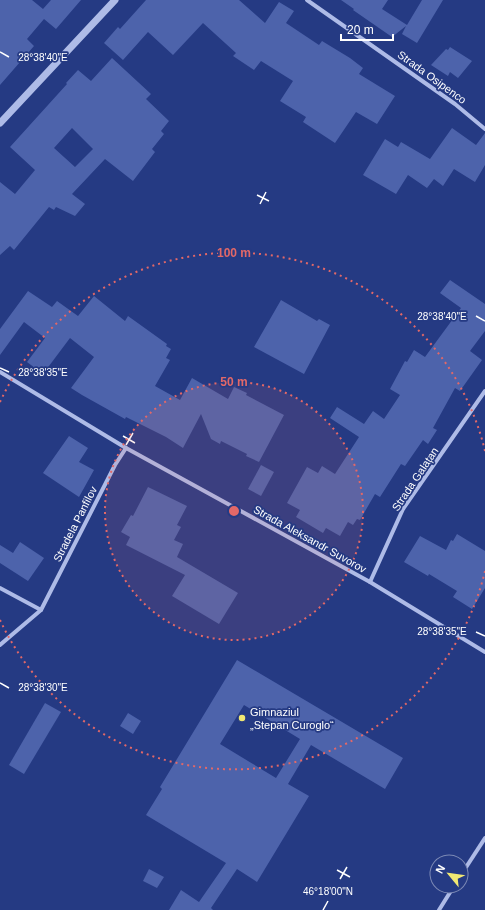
<svg xmlns="http://www.w3.org/2000/svg" width="485" height="910" font-family="Arial,sans-serif">
<style>
.building{fill:#4d63ab;fill-rule:evenodd}
.lines{fill:none;stroke-linecap:round;stroke-linejoin:round}
.minor{stroke:#aebbe7;stroke-width:4}
.tertiary{stroke:#aebbe7;stroke-width:7}
.ticks{fill:none;stroke:#fff;stroke-width:1.5}
.ring{fill:none;stroke:#e26868;stroke-width:2;stroke-dasharray:2 4}
.poi-dot{fill:#f1e873;stroke:#253a83;stroke-width:1.5}
.labels{text-anchor:middle;stroke-width:3.5;stroke-linejoin:round;paint-order:stroke}
.street-label{font-size:11px;fill:#fff;stroke:#253a83}
.poi-label{font-size:11px;fill:#fff;stroke:#253a83;text-anchor:start}
.ticks-label{font-size:10px;text-anchor:middle;fill:#fff;stroke:#253a83;stroke-width:3.5;stroke-linejoin:round;paint-order:stroke}
.centre{fill:#e26868;stroke:#253a83;stroke-width:2}
.ring-label{font-size:12px;text-anchor:middle;font-weight:bold;fill:#e26868;stroke:#253a83;stroke-width:3.5;stroke-linejoin:round;paint-order:stroke}
</style>
<rect width="100%" height="100%" fill="#253a83"/>
<g class="building">
<path d="M0,0H32L43,9L51,0H81L56,29L44,19L27,39L34,46L0,85Z"/>
<path d="M146,0H239L265,23L279,2L294,11L286,23L319,45L322,41L350,58L363,68L359,74L395,96L377,124L356,112L335,143L303,122L306,117L280,101L293,81L261,61L254,70L233,56L236,53L203,23L173,55L148,32L123,60L104,43L118,27L120,29Z"/>
<path d="M341,0H388L382,9L407,25L422,0H443L417,43L402,34L406,26L392,37L353,10L354,9Z"/>
<path d="M450,47L472,61L458,78L450,72L448,76L431,65L446,49L448,50Z"/>
<path d="M112,58L151,94L146,99L169,121L161,131L164,134L152,149L155,152L133,181L105,159L72,194L85,204L75,216L56,207L54,210L49,207L14,250L10,246L0,255V182L15,194L35,170L10,147L67,84L66,83L78,70L91,81ZM72,128L93,149L75,167L54,148Z"/>
<path d="M452,128L476,145L485,133V165L475,182L454,169L443,186L434,179L427,188L408,175L396,194L363,175L385,139L398,147L401,142L430,159Z"/>
<path d="M450,280L485,304V331L470,351L482,360L460,391L455,388L433,428L437,430L428,444L423,440L405,466L401,464L380,497L375,494L360,520L357,519L353,525L348,522L340,536L326,528L323,533L296,517L300,510L287,503L307,467L318,473L322,466L335,474L359,437L330,418L337,407L364,424L373,411L384,419L400,395L390,389L405,361L407,362L414,350L425,357L461,308L440,293Z"/>
<path d="M28,291L52,307L57,301L78,316L94,296L125,321L128,316L167,344L166,346L171,349L166,358L170,360L155,386L180,400L192,378L228,399L234,387L247,393L246,395L284,415L259,462L246,456L247,454L221,441L220,444L211,439L201,414L183,448L166,437L126,417L125,419L82,395L71,388L94,357L70,338L43,374L27,362L45,338L24,322L0,355V329Z"/>
<path d="M281,300L317,321L319,319L330,325L304,374L254,347Z"/>
<path d="M69,436L88,448L79,462L94,470L79,497L43,473Z"/>
<path d="M261,465L274,472L261,496L248,489Z"/>
<path d="M148,487L187,506L177,525L181,527L174,540L183,544L177,557L238,593L219,624L172,596L185,575L126,545L130,537L121,532L131,515L133,516Z"/>
<path d="M457,534L485,551V588L472,609L453,597L457,591L429,574L428,576L404,562L420,536L446,550L451,540L453,541Z"/>
<path d="M20,542L44,558L28,581L0,563V545L13,553Z"/>
<path d="M237,660L403,758L385,789L311,745L288,784L309,796L257,882L237,869L211,908L213,910H169L181,890L199,902L226,863L146,815L162,789L160,787ZM244,705L300,739L276,778L220,744Z"/>
<path d="M45,703L61,712L24,774L9,765Z"/>
<path d="M128,713L141,721L133,734L120,726Z"/>
<path d="M149,869L164,877L157,888L143,881Z"/>
</g>
<g class="lines">
<g class="minor">
<path d="M307,0L455,104L485,129"/>
<path d="M0,372L126,448L370,582L485,652"/>
<path d="M370,582L403,509L485,391"/>
<path d="M0,588L41,610"/>
<path d="M0,645L41,610L115,465L126,448"/>
<path d="M461,875L485,838"/>
<path d="M439,910L454,886"/>
</g>
<path class="tertiary" d="M0,123L115,0"/>
</g>
<path class="ticks" d="M0,52L9,57M257,195L269,201M260,204L266,192M476,316L485,321M0,368L9,372M123,436L135,443M126,445L133,433M476,632L485,636M0,683L9,688M337,870L350,877M340,879L347,867M323,910L328,901"/>
<circle cx="234" cy="511" r="129" fill="#e26868" fill-opacity=".12"/>
<g class="ring">
<circle cx="234" cy="511" r="129"/>
<path d="M485 571A258 258 0 0 1 0 620M0 402A258 258 0 0 1 485 451"/>
</g>
<circle class="poi-dot" cx="242" cy="718" r="4"/>
<g class="labels">
<g class="street-label">
<text transform="translate(432 77) rotate(36)" y="4">Strada Osipenco</text>
<text transform="translate(415 479) rotate(-56)" y="4">Strada Galațan</text>
<text transform="translate(75 524) rotate(-63)" y="4">Stradela Panfilov</text>
<text transform="translate(310 539) rotate(29)" y="4">Strada Aleksandr Suvorov</text>
</g>
<g class="poi-label">
<text x="250" y="716">Gimnaziul<tspan x="250" dy="13">„Stepan Curoglo“</tspan></text>
</g>
</g>
<g class="ticks-label">
<text x="43" y="61">28°38'40"E</text>
<text x="442" y="320">28°38'40"E</text>
<text x="43" y="376">28°38'35"E</text>
<text x="442" y="635">28°38'35"E</text>
<text x="43" y="691">28°38'30"E</text>
<text x="328" y="895">46°18'00"N</text>
</g>
<circle cx="234" cy="511" r="6" class="centre"/>
<g class="ring-label">
<text x="234" y="257">100 m</text>
<text x="234" y="386">50 m</text>
</g>
<g transform="translate(449 874) rotate(299)"><circle r="19" fill="#253a83" stroke="#7c89b5"/>
<path d="M0-3L7 15L0 10L-7 15Z" fill="#f1e873"/>
<text y="-6" font-size="11" font-weight="bold" text-anchor="middle" fill="#ffffff">N</text>
</g>
<path d="M341 34v6h52v-6" fill="none" stroke="#ffffff" stroke-width="2"/>
<text x="347" y="34" font-size="12" fill="#ffffff" stroke="#253a83" stroke-width="3" paint-order="stroke">20 m</text>
</svg>
